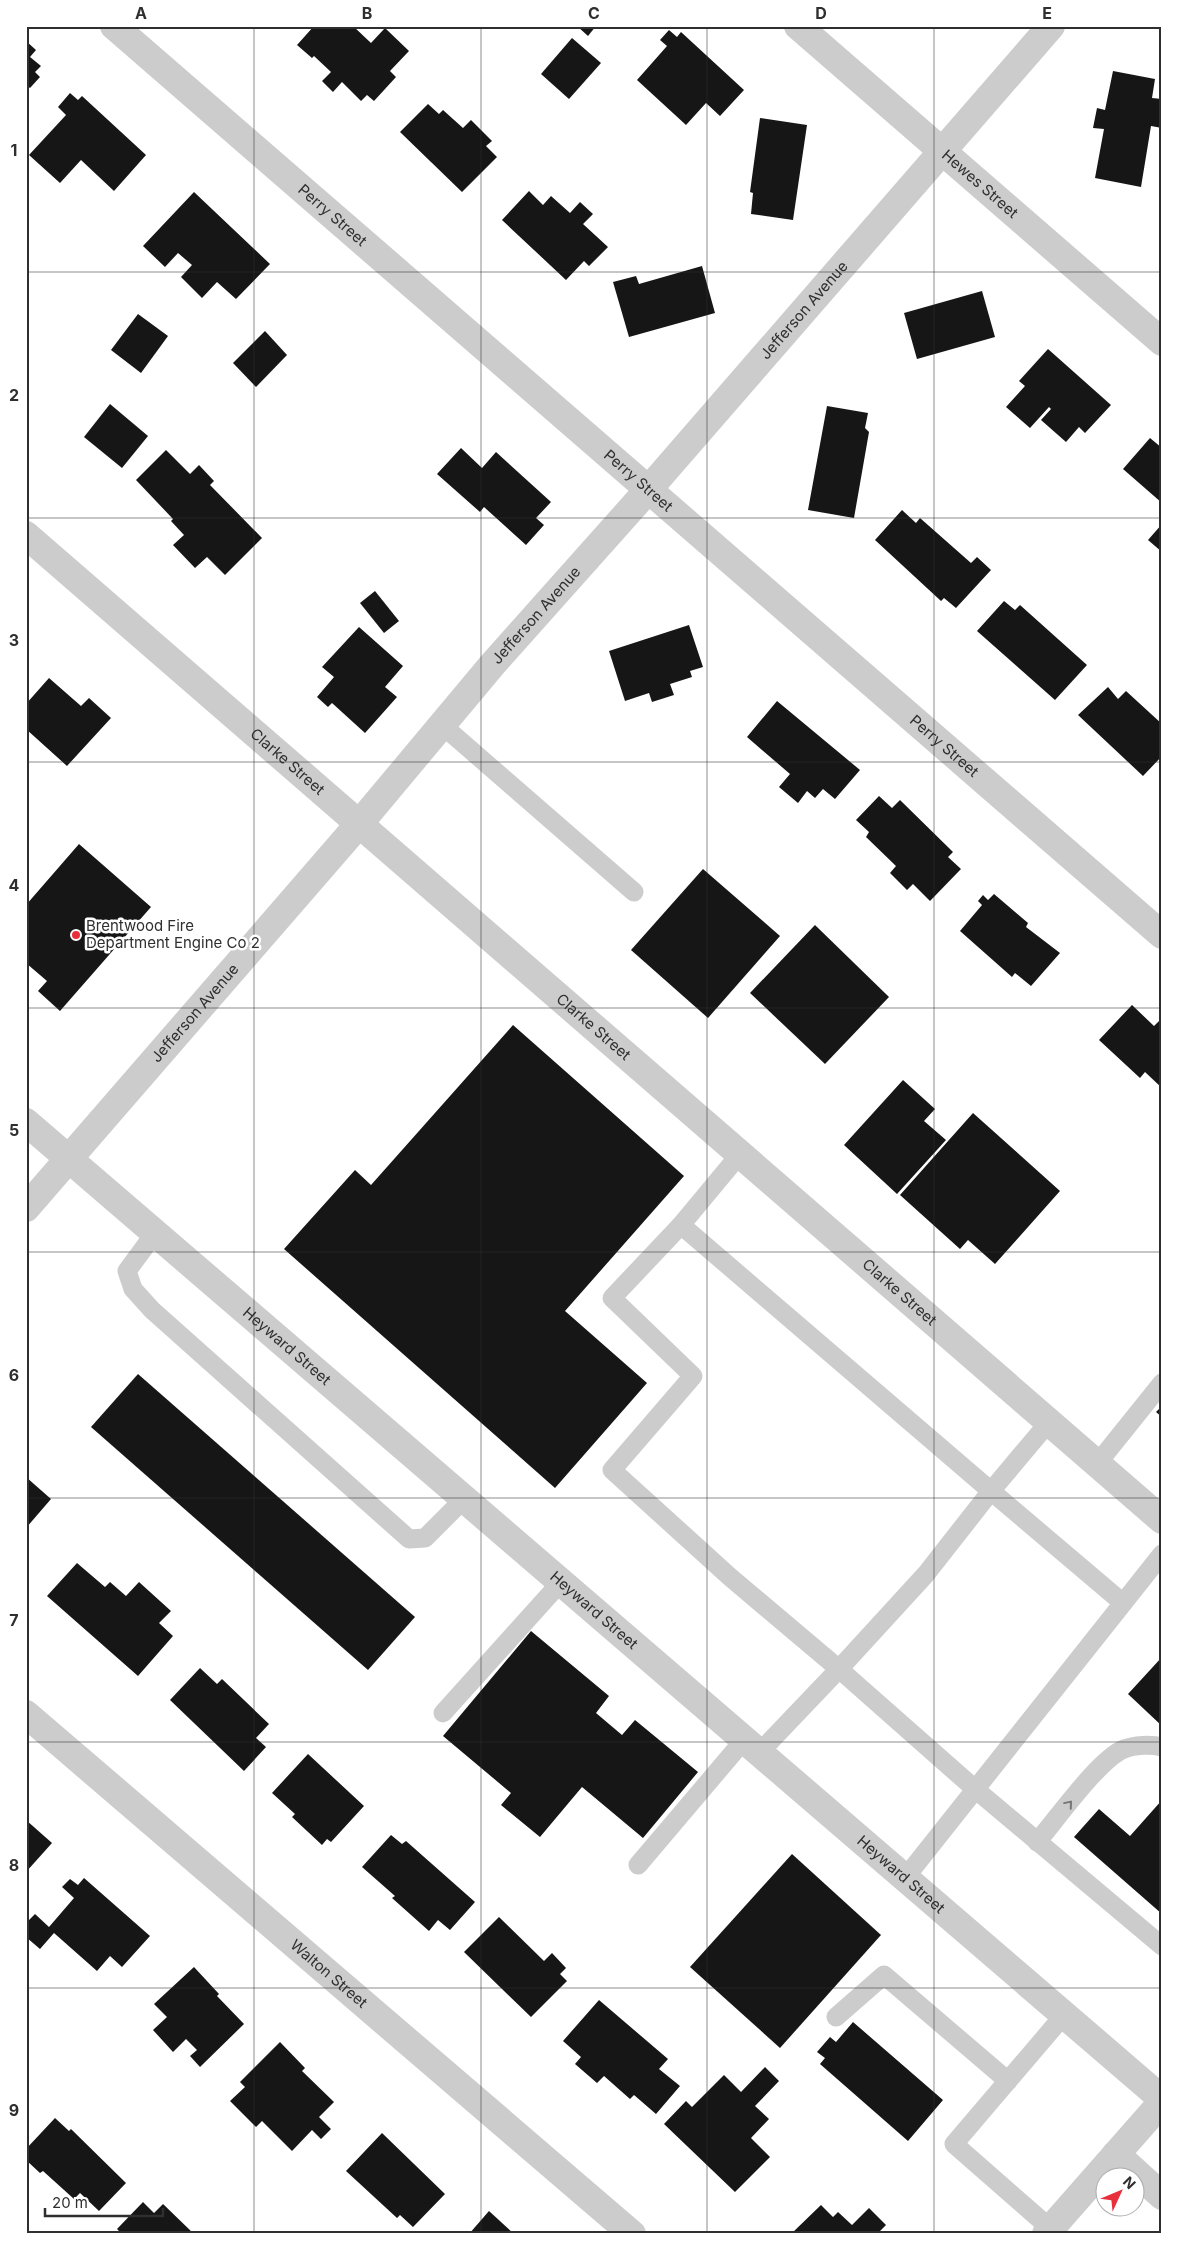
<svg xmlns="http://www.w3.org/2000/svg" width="1188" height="2260" font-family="Inter,sans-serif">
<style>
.building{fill:#161616}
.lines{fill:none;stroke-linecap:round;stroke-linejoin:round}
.service{stroke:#ccc;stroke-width:19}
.minor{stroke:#ccc;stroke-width:28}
.tertiary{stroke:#ccc;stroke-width:28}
.oneway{stroke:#767676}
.grid{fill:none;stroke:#2f2f2f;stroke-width:1;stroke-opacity:0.55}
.poi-dot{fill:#e7303c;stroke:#fff;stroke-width:2}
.labels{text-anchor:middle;stroke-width:5;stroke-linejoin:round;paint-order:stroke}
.street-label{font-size:15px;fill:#2f2f2f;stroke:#fff}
.poi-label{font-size:15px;fill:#2f2f2f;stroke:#fff;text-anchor:start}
.neatline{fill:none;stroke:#2f2f2f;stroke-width:2}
.grid-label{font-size:16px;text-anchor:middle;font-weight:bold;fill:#2f2f2f}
</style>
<rect width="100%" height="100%" fill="#fff"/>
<g class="building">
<path d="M314,26H353L371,43L385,28L409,51L390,71L396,77L374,101L367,95L361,101L342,82L333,92L322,81L331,72L314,56L312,58L297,45Z"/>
<path d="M577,26H596L588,36Z"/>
<path d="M669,30L677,37L681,32L744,90L720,116L706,103L686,125L637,80L667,46L660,40Z"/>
<path d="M572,38L601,63L569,99L541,74Z"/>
<path d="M26,41L36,50L30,57L41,66L35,72L40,77L30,88L26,85Z"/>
<path d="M1113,71L1155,79L1152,98L1162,99V128L1151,126L1141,187L1095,178L1104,129L1093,128L1097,108L1105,110Z"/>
<path d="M70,93L78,100L82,96L146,155L114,191L81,160L60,183L29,155L66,115L58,107Z"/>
<path d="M428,104L439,114L443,110L463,128L471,120L492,141L486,146L497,157L462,192L400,132Z"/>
<path d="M760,118L807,125L793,220L751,214L753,193L750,192Z"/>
<path d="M529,191L543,205L551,196L570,213L580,202L593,214L583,224L608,247L589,266L584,261L566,280L502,220Z"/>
<path d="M194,192L270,264L236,299L217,282L202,298L181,277L192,265L178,253L165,267L143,246Z"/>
<path d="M702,266L715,313L629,337L613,282L636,276L639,284Z"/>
<path d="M982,291L995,337L917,359L904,313Z"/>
<path d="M138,314L168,336L141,373L111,350Z"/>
<path d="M265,331L287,355L256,387L233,363Z"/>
<path d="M1048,349L1111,405L1085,433L1079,427L1066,442L1041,420L1051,409L1049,407L1030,428L1006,407L1025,386L1019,381Z"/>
<path d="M110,404L148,436L122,468L84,437Z"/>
<path d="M827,406L868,413L865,428L869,432L854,518L808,510Z"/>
<path d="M1150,438L1162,448V503L1123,469Z"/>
<path d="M461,448L482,468L496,452L551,502L536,518L544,525L526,545L484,507L480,512L437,474Z"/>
<path d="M166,450L190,474L199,465L214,481L210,485L262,538L225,575L207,557L195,568L173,545L184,535L171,521L173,519L136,480Z"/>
<path d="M902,510L916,523L920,518L971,563L977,557L991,570L956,608L944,598L941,601L875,540Z"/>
<path d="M1162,524V552L1148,540Z"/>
<path d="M375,591L399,621L384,633L360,603Z"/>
<path d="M1004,601L1015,610L1020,605L1087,665L1055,700L977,631Z"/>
<path d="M689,625L703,667L690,671L692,677L670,684L674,695L652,702L649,693L625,701L609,651Z"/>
<path d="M359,627L403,666L385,687L397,697L365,733L332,703L328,707L317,697L334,677L322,667Z"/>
<path d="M49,678L81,706L89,698L111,718L67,766L26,729V704Z"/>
<path d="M1108,687L1118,699L1126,691L1162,724V756L1143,776L1078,715Z"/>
<path d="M777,701L860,770L835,799L823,789L815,798L807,791L798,803L779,787L790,774L747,737Z"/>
<path d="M879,796L892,808L900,800L953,852L948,857L961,869L930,901L913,884L907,890L890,873L896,866L866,837L869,832L856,820Z"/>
<path d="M79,844L151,907L60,1011L38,991L47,981L26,963V905Z"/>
<path d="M703,869L780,936L708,1018L631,950Z"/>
<path d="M994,894L1028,923L1026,927L1060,953L1031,986L1015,973L1012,977L960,931L982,905L978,901L983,895L988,900Z"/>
<path d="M815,925L889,997L825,1064L750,993Z"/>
<path d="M1132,1005L1154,1026L1160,1020L1162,1022V1088L1145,1072L1140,1078L1099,1040Z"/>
<path d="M513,1025L684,1176L565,1311L647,1383L555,1488L284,1249L355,1170L371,1185Z"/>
<path d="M903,1080L935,1109L924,1121L946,1140L897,1194L844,1145Z"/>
<path d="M973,1113L1060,1191L995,1264L968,1240L960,1249L900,1195Z"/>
<path d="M138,1374L415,1617L368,1670L91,1427Z"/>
<path d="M1162,1406V1417L1156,1412Z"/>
<path d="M26,1477L51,1499L26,1528Z"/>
<path d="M77,1563L105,1587L110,1582L126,1596L139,1582L171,1611L159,1623L173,1636L138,1676L47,1596Z"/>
<path d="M531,1631L609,1696L596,1713L622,1735L635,1720L698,1772L643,1838L582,1787L540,1837L501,1805L511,1793L443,1736Z"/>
<path d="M1162,1657V1726L1128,1694Z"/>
<path d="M200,1668L217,1684L222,1679L269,1724L256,1738L266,1747L244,1771L170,1700Z"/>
<path d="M308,1754L364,1806L331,1842L327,1839L322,1845L292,1817L295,1814L272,1793Z"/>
<path d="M1162,1800V1914L1074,1837L1099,1809L1130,1836Z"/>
<path d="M26,1820L52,1843L26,1872Z"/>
<path d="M391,1835L402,1844L406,1841L475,1902L450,1930L438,1920L429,1931L392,1898L395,1896L362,1867Z"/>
<path d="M792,1854L881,1935L780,2048L690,1967Z"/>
<path d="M84,1878L150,1936L122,1967L110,1956L97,1971L54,1933L40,1949L26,1937V1923L35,1914L49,1927L74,1898L62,1887L70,1879L78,1885Z"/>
<path d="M499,1917L544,1961L552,1953L566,1968L560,1974L567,1981L531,2017L464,1952Z"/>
<path d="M194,1967L219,1994L217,1996L244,2024L200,2067L190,2056L197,2050L186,2039L173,2052L153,2030L167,2017L154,2004Z"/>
<path d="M599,2000L668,2059L659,2069L680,2086L656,2114L634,2095L630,2099L604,2076L597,2083L575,2064L581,2057L563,2041Z"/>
<path d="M853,2022L943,2100L908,2141L820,2064L825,2058L817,2052L830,2037L836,2042Z"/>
<path d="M280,2042L305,2068L302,2071L334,2102L319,2117L331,2129L321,2139L312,2130L292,2151L262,2121L256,2127L230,2101L245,2087L240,2082Z"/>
<path d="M765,2067L779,2081L755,2106L769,2119L751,2138L770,2157L735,2192L664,2124L686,2101L692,2107L724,2075L741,2092Z"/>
<path d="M55,2118L69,2131L71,2129L126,2183L99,2211L80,2193L74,2199L43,2171L40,2173L26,2160V2149Z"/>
<path d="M382,2133L445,2194L413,2227L400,2215L397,2218L346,2171Z"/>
<path d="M143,2202L154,2213L163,2204L194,2234H122L117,2229Z"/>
<path d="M821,2205L833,2217L838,2212L852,2225L869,2208L886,2225L877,2234H791Z"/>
<path d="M489,2211L514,2234H469Z"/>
</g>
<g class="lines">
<g class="service">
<path d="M442,725L634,892"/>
<path d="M740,1154L681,1225L991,1491L1049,1422"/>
<path d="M681,1225L612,1298L693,1376L612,1470L730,1577L839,1669L759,1753"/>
<path d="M155,1233L127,1271L133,1289L152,1310L409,1539L425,1538L464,1499"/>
<path d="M1097,1464L1162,1383"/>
<path d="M1123,1603L991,1491L926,1574L839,1669L975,1789L1162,1946"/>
<path d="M443,1713L561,1582"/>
<path d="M1037,1842C1056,1820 1100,1758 1124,1749C1134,1745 1151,1744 1162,1747"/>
<path d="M638,1865L744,1740"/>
<path d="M905,1878L1162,1554"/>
<path d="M836,2017L884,1975L1008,2081"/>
<path d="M1051,2229L954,2144L1064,2015"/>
</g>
<g class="minor">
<path id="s1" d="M114,26L1162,935"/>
<path id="s2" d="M798,26L1162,342"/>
<path id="s3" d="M26,535L1162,1520"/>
<path id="s4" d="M26,1122L1162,2099"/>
<path id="s5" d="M26,1208L359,824L492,665L648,490L1051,26"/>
<path id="s6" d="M26,1714L632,2234"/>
<path d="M1116,2154L1162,2196"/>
</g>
<path class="tertiary" d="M1046,2234L1162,2102"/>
</g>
<defs><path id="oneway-chevron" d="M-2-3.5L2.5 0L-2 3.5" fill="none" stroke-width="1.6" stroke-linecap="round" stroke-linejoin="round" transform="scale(1.25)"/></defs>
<use class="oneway" href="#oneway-chevron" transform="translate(1069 1804) rotate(-50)"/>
<path class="grid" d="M254,26V2234M481,26V2234M707,26V2234M934,26V2234M26,272H1162M26,518H1162M26,762H1162M26,1008H1162M26,1252H1162M26,1498H1162M26,1742H1162M26,1988H1162"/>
<circle class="poi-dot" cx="76" cy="935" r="5"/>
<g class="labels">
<g class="street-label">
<text dy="5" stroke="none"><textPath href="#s2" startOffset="241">Hewes Street</textPath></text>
<text dy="5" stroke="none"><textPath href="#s1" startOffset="289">Perry Street</textPath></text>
<text dy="5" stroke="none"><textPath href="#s5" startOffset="1188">Jefferson Avenue</textPath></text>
<text dy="5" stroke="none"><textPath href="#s1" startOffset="694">Perry Street</textPath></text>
<text dy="5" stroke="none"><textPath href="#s5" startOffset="782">Jefferson Avenue</textPath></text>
<text dy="5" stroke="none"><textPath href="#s1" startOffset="1099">Perry Street</textPath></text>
<text dy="5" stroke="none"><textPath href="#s3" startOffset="346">Clarke Street</textPath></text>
<text dy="5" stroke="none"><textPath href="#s5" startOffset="258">Jefferson Avenue</textPath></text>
<text dy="5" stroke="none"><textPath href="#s3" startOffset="751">Clarke Street</textPath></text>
<text dy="5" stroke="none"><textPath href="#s3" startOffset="1156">Clarke Street</textPath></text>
<text dy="5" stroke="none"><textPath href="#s4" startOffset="344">Heyward Street</textPath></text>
<text dy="5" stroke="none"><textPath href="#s4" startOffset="749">Heyward Street</textPath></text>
<text dy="5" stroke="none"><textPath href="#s4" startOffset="1154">Heyward Street</textPath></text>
<text dy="5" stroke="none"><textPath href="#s6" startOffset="399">Walton Street</textPath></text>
</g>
<g class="poi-label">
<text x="86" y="931">Brentwood Fire<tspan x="86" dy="17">Department Engine Co 2</tspan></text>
</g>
</g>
<rect width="1188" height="2260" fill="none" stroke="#ffffff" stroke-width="55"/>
<g transform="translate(1120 2192) rotate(46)"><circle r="24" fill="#ffffff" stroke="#acacac"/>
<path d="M0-4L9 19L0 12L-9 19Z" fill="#e7303c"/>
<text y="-8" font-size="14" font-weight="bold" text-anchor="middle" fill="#2f2f2f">N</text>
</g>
<path d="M45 2208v8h118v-8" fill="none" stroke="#2f2f2f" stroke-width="2.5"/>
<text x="52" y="2208" font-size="15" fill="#2f2f2f" stroke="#ffffff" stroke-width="4" paint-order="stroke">20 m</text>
<rect x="28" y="28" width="1132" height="2204" class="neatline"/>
<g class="grid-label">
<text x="141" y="19">A</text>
<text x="367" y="19">B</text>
<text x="594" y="19">C</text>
<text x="821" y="19">D</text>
<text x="1047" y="19">E</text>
<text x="14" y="156">1</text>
<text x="14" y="401">2</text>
<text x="14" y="646">3</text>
<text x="14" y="891">4</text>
<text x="14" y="1136">5</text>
<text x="14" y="1381">6</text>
<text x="14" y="1626">7</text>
<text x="14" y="1871">8</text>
<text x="14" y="2116">9</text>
</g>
</svg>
